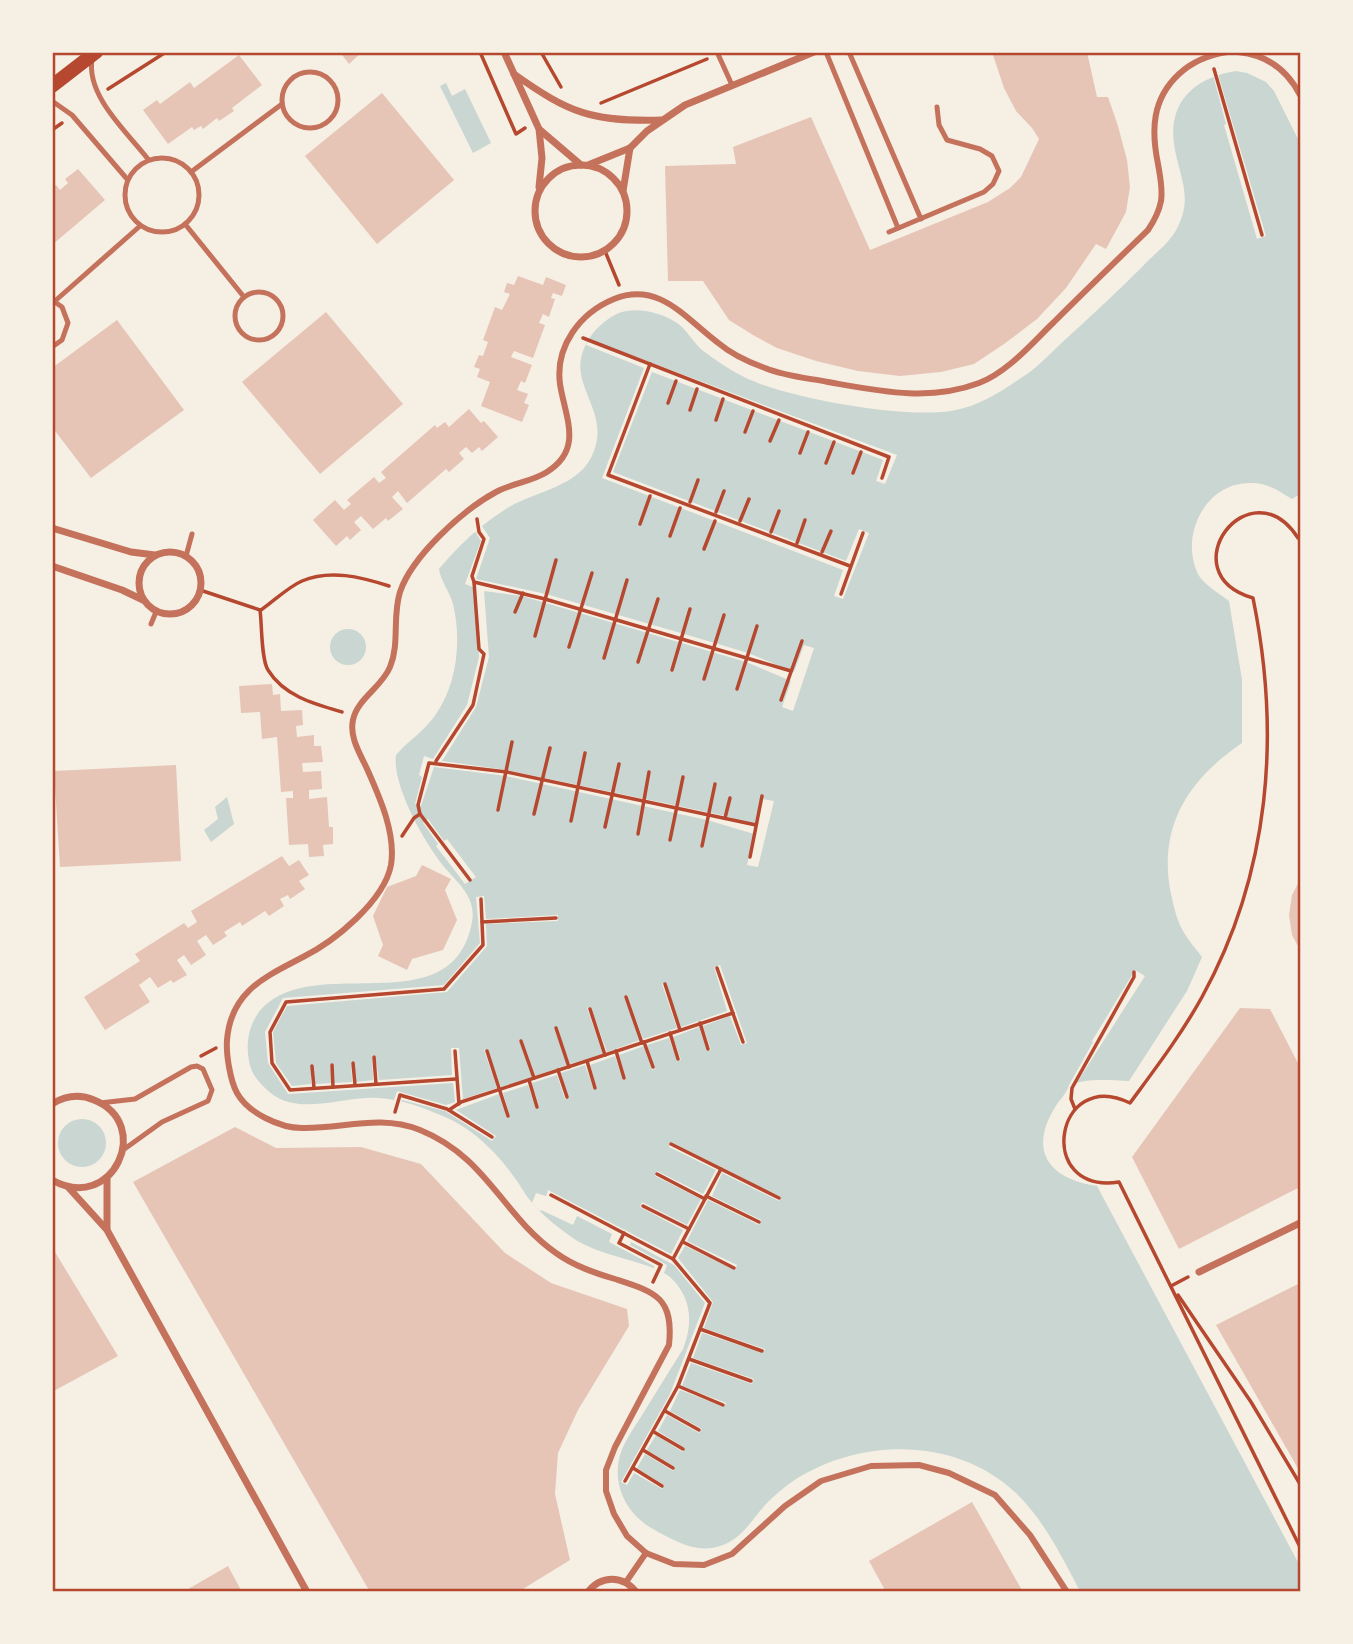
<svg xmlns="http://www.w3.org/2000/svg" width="1353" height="1644" font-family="Roboto,sans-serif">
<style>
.water{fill:#c9d6d2}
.pier{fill:#f6efe4}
.building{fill:#e6c5b7}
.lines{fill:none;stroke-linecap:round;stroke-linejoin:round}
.path{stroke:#b5482f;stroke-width:3.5}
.service{stroke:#c5725c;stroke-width:5}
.pedestrian{stroke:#c5725c;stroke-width:6}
.minor{stroke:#c5725c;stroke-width:7}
.secondary{stroke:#b5482f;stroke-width:14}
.neatline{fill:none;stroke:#b5482f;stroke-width:2.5}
</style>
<rect width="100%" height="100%" fill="#f6efe4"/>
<g class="water">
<path d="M1236,71L1247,73L1266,82L1274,91L1300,143V494L1292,499C1279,491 1268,483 1252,483C1207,481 1180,533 1197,572C1201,583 1219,593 1229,601L1242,680V743C1189,779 1159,825 1170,889C1173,903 1176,919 1183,931C1188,940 1196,949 1202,957L1187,991L1129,1081C1109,1080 1087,1078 1069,1085C1066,1095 1059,1100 1054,1109C1028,1153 1051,1179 1097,1186L1300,1566V1591H1080C1062,1557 1045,1522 1017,1494C958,1437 863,1437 796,1479C787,1485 776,1494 768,1502C750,1520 742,1543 712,1548C691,1551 671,1539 653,1529C622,1512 608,1475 625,1443C631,1431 640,1419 647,1407C659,1388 671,1368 683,1349C693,1324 692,1299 672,1279C656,1262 599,1257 573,1238C560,1229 547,1219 536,1207C528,1199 523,1190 517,1181C500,1156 474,1129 445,1117C425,1108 401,1099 378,1098C340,1096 295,1119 265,1088C257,1080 251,1073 249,1061C246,1045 248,1029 257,1015C306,946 452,1030 472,922C477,896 456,882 441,863C423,839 392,785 396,755C408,741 423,732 434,717C457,686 462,641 453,604C450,592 441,582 439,569C458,546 480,525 506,509C535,490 581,488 594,451C611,406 559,381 591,336C598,326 609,317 619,313C637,306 663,313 677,323C687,330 693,342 702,350C716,361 732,371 748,379C793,399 909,420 956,410C979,406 1002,391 1021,378C1039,367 1052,351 1067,338C1092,315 1117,292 1142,267C1152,256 1167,245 1175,232C1195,198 1179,178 1174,144C1168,101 1196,77 1236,71Z"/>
<path d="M446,83L452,96L465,89L491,143L473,153L440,86Z"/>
<circle cx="348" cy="647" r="18"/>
<path d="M227,797L234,824L211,842L204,830L218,819L215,807Z"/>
<circle cx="82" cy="1143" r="24"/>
</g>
<g class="pier">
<path d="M1218,74L1266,236L1257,239L1224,125L1226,124L1213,75Z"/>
<path d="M589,339L897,455L885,484L876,481L883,460L652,372L613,472L846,561L859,529L869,533L843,599L834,596L843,570L602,478L644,368L586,345Z"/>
<path d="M482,526L490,538L476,579L546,594L715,643L748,653L794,672L804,645L814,648L793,711L782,707L791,681L746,662L522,596L484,591L489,657L476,707L442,761L507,770L726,816L756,827L762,799L774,801L758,867L747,865L754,834L707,820L506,776L434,767L421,806L415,804L422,777L419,775L424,756L433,759L467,705L479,657L475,588L465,584L481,541L475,531Z"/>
<path d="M428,819L444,841L447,839L476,877L465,884L436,846L438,844L423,823Z"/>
<path d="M484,896L486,919L558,915V921L486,924L487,946L447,992L287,1006L273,1032L276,1063L292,1086L311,1084V1065H314L315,1084L332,1083L330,1064H333L334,1083L352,1082L351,1061H354L356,1082L373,1080L372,1055H375L379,1080L452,1075L451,1048H459L463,1099L497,1088L484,1050L487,1049L501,1087L532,1077L519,1040L522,1039L535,1076L567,1065L554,1028L557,1027L570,1064L603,1054L587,1008L591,1007L607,1052L640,1040L624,996L627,995L643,1039L677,1028L662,984L665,982L681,1027L727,1011L714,967L720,965L747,1043L741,1045L730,1016L703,1026L711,1050L707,1051L699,1027L673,1037L681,1060L677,1061L669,1038L647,1045L655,1069L652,1070L644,1046L619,1055L626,1079L623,1080L615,1056L590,1065L597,1089L594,1090L585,1065L561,1073L568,1097L565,1099L557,1075L532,1083L539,1107L536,1108L528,1085L503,1093L510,1117L507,1118L499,1094L456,1110L496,1136L492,1141L445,1111L402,1100L401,1102L394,1100L397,1091L446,1105L455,1102L453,1083L288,1094L268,1063L265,1032L283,998L444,985L480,943L476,897Z"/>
<path d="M1135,970L1145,976L1078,1081L1069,1085L1093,1042L1092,1041Z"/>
<path d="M671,1142L781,1197L779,1201L722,1173L712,1196L761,1220L759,1225L708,1200L687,1241L737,1265L735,1270L685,1246L678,1258L713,1302L704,1328L765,1349L763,1353L702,1333L693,1358L754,1379L752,1384L691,1363L682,1386L726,1403L724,1407L680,1390L670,1411L702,1429L699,1433L667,1415L658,1431L685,1448L683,1452L656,1435L647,1450L675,1467L673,1471L645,1454L637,1468L664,1485L662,1489L634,1473L627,1485L621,1482L670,1394L705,1303L674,1265L631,1242L630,1245L667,1265L664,1273L654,1269V1266L609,1242L612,1234L577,1216L573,1225L541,1210L540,1211L532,1203L536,1193L546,1196L548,1190L671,1254L683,1230L640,1207L642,1202L687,1225L701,1199L655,1176L657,1171L703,1194L716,1170L669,1147Z"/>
</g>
<g class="building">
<path d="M340,52H362L349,64Z"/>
<path d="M992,52H1087L1097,97H1108L1118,126L1127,160L1130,187L1126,212L1106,249L1096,244L1066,288L1037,319L1004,344L974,364L941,372L900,376L858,371L816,361L777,348L753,335L729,320L703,281H668L665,166L736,164L733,147L811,117L870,250L988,202L1010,188L1021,177L1039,139L1032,128L1016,111L1004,88Z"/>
<path d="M239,55L262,85L232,108L234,111L219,121L217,118L203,129L201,126L194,130L192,127L168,144L143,110L157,100L160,104L190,82L194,88Z"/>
<path d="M382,93L454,180L377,244L305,156Z"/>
<path d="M78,169L105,200L52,245V188L56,185L60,190L68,183L65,179Z"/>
<path d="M518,276L543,285L546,277L566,285L562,296L553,293L551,298L555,299L549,317L543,314L539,323L545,325L533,358L514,351L511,357L532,365L525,383L521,381L517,390L528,394L524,403L529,405L522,422L481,406L490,382L477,377L480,369L474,367L479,355L483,356L488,342L483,340L495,307L502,310L510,294L504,292L507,283L514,285Z"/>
<path d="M326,312L403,404L320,474L242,382Z"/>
<path d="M117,320L184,410L91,478L52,427V368Z"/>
<path d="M469,409L481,423L484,421L498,437L482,451L479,447L472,453L466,447L459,453L464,459L449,472L446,469L407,503L398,491L392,497L403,509L388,521L386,518L373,529L361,516L354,522L361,530L350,540L347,536L336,546L313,520L335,500L344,510L351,504L347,500L374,477L379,483L386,478L381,472L435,425L437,428L445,422L449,427Z"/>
<path d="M272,684L273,695L280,694L281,711L302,710L303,725L296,726L297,737L314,735V746H321L323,762L302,763L303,772L321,771L322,789L309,790V799L327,797L329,827H333V844L323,845L324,856L309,857L308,844L289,845L286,798H293V791L281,792L277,737L262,739L260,712L241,713L239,686Z"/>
<path d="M176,765L181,861L60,867L54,771Z"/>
<path d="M282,856L289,866L299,860L309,875L299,881L305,889L290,899L288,895L280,899L284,906L269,916L265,911L242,926L240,922L224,932L227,936L213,945L206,935L197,941L206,955L191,965L184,955L177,960L187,975L173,983L171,980L158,988L150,977L139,985L150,1002L105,1030L84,997L140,961L135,954L184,923L188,928L197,922L191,911Z"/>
<path d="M422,865L451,879L445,890L457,920L443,950L412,959L407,970L378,956L383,945L373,916L387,887L416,876Z"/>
<path d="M1300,880V950L1292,935L1289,915L1292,895Z"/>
<path d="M1240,1008L1270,1009L1300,1067V1187L1179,1249L1132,1157Z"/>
<path d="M235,1127L276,1148L361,1147L421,1164L505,1253L551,1283L627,1309L629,1326L578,1410L558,1453L555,1494L570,1560L518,1592H370L133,1182Z"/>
<path d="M52,1247L118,1356L52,1392Z"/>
<path d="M1300,1283V1472L1216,1325Z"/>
<path d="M972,1502L1023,1592H886L869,1561Z"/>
<path d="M228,1566L242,1592H183Z"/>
</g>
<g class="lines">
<g class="path">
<path d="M480,52L516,134L525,128"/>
<path d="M541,52L561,87"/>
<path d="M1214,69L1262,235"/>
<path d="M108,89L166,52"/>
<path d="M601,103L707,59"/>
<path d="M52,130L62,123"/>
<path d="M605,251L619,285"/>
<path d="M583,338L889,457L882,478"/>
<path d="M650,364L608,475L850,566"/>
<path d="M668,403L676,381"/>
<path d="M690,410L697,389"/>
<path d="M716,420L723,399"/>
<path d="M745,432L753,411"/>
<path d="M770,441L779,420"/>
<path d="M800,453L808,432"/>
<path d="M826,463L834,442"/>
<path d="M853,473L861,452"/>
<path d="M690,502L698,480"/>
<path d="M716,512L724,491"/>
<path d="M477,519L479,532L484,539L472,576L474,582L545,599L791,671"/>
<path d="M740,521L749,499"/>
<path d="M640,524L650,496"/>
<path d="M771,532L779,511"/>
<path d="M670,536L680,508"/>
<path d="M1300,536L1298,538C1250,464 1168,573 1253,598C1281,735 1270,873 1202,997C1181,1035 1155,1069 1130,1103C1055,1066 1034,1195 1119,1182L1300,1547"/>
<path d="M797,543L805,520"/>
<path d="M704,549L715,521"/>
<path d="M822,552L831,531"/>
<path d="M200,590L260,610C262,624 261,659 268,670C284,696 314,704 342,712"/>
<path d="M841,594L863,533"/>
<path d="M261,610C274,601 288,587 302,581C330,569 361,577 389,586"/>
<path d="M515,612L523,593"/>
<path d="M535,636L556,560"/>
<path d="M569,647L592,573"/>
<path d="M604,658L627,580"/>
<path d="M638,662L658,599"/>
<path d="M672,670L690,609"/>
<path d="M704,679L724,615"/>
<path d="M737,689L757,626"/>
<path d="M781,700L802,641"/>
<path d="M436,761L473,705L484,654L479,649L474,582"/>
<path d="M498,810L512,742"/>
<path d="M534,814L550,748"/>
<path d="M725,818L730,798"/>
<path d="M571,821L585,753"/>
<path d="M605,827L619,764"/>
<path d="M638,834L649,772"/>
<path d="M402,836L414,818L420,814"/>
<path d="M670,840L683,777"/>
<path d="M702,846L715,784"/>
<path d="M750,857L762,796"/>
<path d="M470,880L420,814L418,805L429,763L507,772L756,825"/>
<path d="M482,922L556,918"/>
<path d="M717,968L743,1042"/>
<path d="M665,984L680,1030"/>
<path d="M626,997L642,1043"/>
<path d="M590,1009L605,1055"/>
<path d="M700,1023L708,1049"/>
<path d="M556,1028L569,1067"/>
<path d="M670,1033L678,1059"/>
<path d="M521,1041L534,1078"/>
<path d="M644,1042L653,1067"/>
<path d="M455,1051L459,1104"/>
<path d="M487,1051L508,1116"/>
<path d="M616,1051L624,1078"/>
<path d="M201,1056L216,1048"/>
<path d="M374,1057L376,1084"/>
<path d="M587,1061L595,1088"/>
<path d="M353,1063L355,1085"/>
<path d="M332,1065L333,1087"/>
<path d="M312,1066L314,1088"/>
<path d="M558,1070L567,1097"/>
<path d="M456,1079L290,1090L272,1063L270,1032L286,1002L444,989L483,945L481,899"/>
<path d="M529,1080L537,1107"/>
<path d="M1075,1109L1071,1099L1072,1088L1134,977V972"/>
<path d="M449,1110L461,1102L733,1013"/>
<path d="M395,1112L400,1095L447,1109L492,1137"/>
<path d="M671,1144L779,1198"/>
<path d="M657,1174L705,1199"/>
<path d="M551,1195L673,1259L710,1303L678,1386L625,1481"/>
<path d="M706,1196L759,1222"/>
<path d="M643,1206L689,1229"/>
<path d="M624,1233L619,1243L661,1265L653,1282"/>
<path d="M683,1242L734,1268"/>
<path d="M673,1259L721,1169"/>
<path d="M1171,1286L1188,1277"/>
<path d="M1178,1295L1251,1402L1300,1484"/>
<path d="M700,1329L762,1351"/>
<path d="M689,1359L751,1381"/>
<path d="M678,1386L723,1405"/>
<path d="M665,1411L699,1430"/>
<path d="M654,1432L683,1449"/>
<path d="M643,1450L673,1468"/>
<path d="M633,1468L662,1486"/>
</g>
<g class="service">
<path d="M717,52L732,85"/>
<path d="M826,52L898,228"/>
<path d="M849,52L921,219"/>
<path d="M92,59C86,96 127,132 148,159"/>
<circle cx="310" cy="100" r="28"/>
<path d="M52,101L72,115L127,179"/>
<circle cx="162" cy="195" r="37"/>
<path d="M191,172L282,104"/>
<path d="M185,224L244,297"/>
<path d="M889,232L984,192L993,184L999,171L992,156L980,149L947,140L939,125L937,107"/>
<circle cx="259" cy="316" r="24"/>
<path d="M52,300L62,307L68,323L62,340L52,347"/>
<path d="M55,301L140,226"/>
<path d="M186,556L192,534"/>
<path d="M151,624L156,612"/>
<path d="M100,1103L135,1099L191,1067L197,1066L203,1069L212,1090L208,1101L162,1122L123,1150"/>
</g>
<g class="pedestrian">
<path d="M1238,52C1267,55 1287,69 1300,95"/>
<path d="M626,1582L646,1553"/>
<path d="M1067,1592L1030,1535L995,1495L949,1473L919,1465L871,1466L821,1481L785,1506L732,1554L704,1565L674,1564L646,1553L627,1536L614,1514L606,1491V1470L615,1447L669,1345C674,1297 655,1292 615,1279C595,1273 574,1266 556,1253C502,1215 487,1157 420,1130C379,1114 343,1129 302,1128C280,1128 248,1113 237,1093C230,1080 226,1054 227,1040C231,991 265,977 303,957C335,941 384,901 391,865C396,834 380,798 368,771C361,755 349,738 353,720C357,699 382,687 390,667C400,643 392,617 400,592C412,556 463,510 496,492C513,483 531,482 547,472C584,449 565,417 560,384C555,346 580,313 614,299C659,281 685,318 717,342C730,353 748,362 765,368C784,376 807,378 828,382C879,391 929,402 979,383C1008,372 1032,343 1054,322C1085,291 1116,261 1148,230C1154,221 1159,212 1161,201C1163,189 1160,176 1158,164C1151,130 1152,99 1179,74C1193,61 1208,55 1227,52"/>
</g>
<g class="minor">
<path d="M504,52L539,129L542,158L539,187"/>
<path d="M514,74C569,113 592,122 661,120"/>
<path d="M540,130L581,165"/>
<circle cx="581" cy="211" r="46"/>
<path d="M588,165L630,148L647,131L685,105L814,52"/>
<path d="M623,191L630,148"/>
<path d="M52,528L131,552L155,555"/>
<circle cx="170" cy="583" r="31"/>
<path d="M52,566L122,590L143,600"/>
<path d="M52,1104C65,1096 80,1094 94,1100C154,1124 113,1214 52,1180"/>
<path d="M68,1187L107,1230L307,1592"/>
<path d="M107,1229V1177"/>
<path d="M1199,1272L1300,1223"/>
<path d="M588,1592C601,1575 623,1575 636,1592"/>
</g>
<path class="secondary" d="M52,86L96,52"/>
</g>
<rect width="1353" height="1644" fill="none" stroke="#f6efe4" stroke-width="108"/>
<rect x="54" y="54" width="1245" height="1536" class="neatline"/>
</svg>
